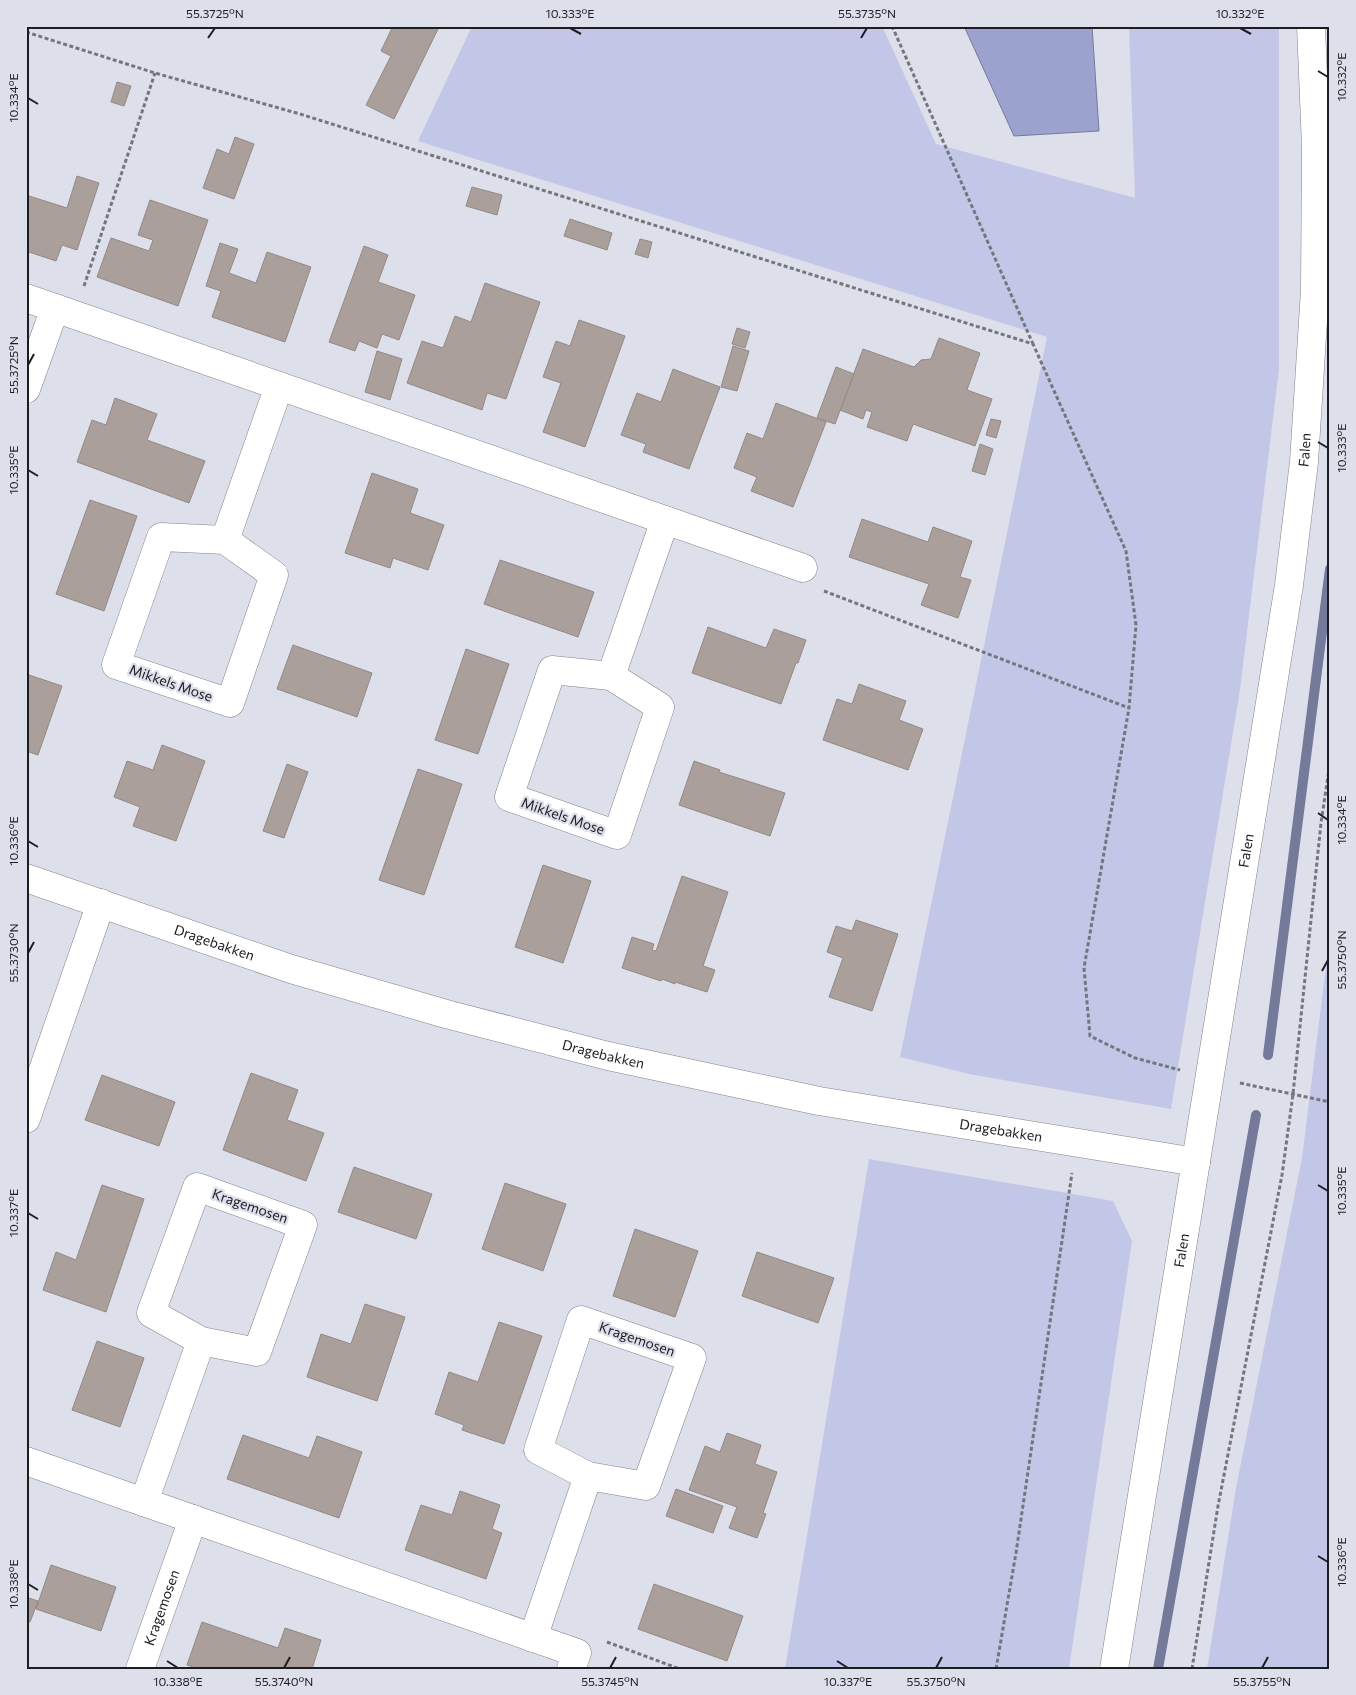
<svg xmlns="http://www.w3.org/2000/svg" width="1356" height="1695" font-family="Commissioner,sans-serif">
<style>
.green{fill:#c2c7e8}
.water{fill:#9ca2ce;stroke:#767a9a}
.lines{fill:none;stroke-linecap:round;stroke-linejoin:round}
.stream{stroke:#767a9a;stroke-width:10}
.building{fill:#aa9f9b;stroke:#938984}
.street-casing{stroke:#82838d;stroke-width:29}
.secondary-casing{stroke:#82838d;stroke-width:29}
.path{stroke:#74767d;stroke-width:3;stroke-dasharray:4 2.5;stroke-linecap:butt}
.street{stroke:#fff;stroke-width:28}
.secondary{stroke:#fff;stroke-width:28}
.ticks{fill:none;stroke:#1c1d21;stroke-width:2}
.labels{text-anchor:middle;stroke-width:4.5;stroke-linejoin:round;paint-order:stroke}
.street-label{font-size:14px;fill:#1c1d21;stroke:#dddfea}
.neatline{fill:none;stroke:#1c1d21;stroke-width:2}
.ticks-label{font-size:12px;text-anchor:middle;fill:#1c1d21}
</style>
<rect width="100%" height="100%" fill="#dddfea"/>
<g class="green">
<path d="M472,26H882L936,144L1135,198L1129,26H1279V369L1240,690L1171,1109L969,1074L900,1057L1047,337L418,141Z"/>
<path d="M1330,935V1669H1207L1236,1488L1302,1158Z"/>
<path d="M869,1159L1113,1201L1132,1241L1069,1669H785Z"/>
</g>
<path class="water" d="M964,26H1092L1099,131L1014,136Z"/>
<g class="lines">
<g class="stream">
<path d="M1268,1055L1330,569"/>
<path d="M1158,1669L1256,1115"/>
</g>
</g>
<g class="building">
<path d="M393,26H403L409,29L411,26L439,27L394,119L366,105L391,56L381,51Z"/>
<path d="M117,82L131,86L124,106L111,102Z"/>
<path d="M235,137L254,144L234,199L203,188L217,149L229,154Z"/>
<path d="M77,176L99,183L77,250L62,245L56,261L26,251V195L67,208Z"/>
<path d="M472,187L502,195L497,215L466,206Z"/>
<path d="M150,200L208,220L178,306L97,277L111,238L149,251L153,240L138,235Z"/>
<path d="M570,219L612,233L607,250L564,236Z"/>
<path d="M640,239L652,242L648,258L635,254Z"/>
<path d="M220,243L238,249L229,273L256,283L267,252L311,267L285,342L212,317L221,291L206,286Z"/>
<path d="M364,246L388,255L378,282L415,295L399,340L382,334L377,348L359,341L355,351L329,342Z"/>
<path d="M485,283L540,302L506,399L487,393L482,410L407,383L422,341L443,348L455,316L471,322Z"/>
<path d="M579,320L625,336L585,447L543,432L561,383L543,377L556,341L570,346Z"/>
<path d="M737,328L750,332L745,348L732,344Z"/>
<path d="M939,338L980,353L967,390L992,399L975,446L913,424L907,441L867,427L872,412L866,410L863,419L840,410L863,349L914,367L921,360L931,359Z"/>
<path d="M733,346L749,351L737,391L721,387Z"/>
<path d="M377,351L402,359L390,400L365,392Z"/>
<path d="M836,367L854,374L835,424L817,418Z"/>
<path d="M673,369L720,387L689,469L643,452L646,444L621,435L637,393L661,402Z"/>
<path d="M115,398L157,414L147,440L205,461L189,503L77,462L92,420L106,425Z"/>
<path d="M776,403L826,422L793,507L751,491L757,477L734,468L747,433L763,439Z"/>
<path d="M991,419L1001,421L996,438L986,435Z"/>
<path d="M980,444L993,449L985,475L972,471Z"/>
<path d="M372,473L418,489L410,513L444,525L428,570L393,558L390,568L345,553Z"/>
<path d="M90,500L137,516L104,611L56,594Z"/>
<path d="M862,519L928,542L933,527L972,541L960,577L971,580L958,618L921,605L929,584L849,557Z"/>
<path d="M500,560L594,592L578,637L484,604Z"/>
<path d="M708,627L766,648L774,629L806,640L798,663H796L781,704L692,673Z"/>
<path d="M293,645L372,673L357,717L277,689Z"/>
<path d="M466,649L509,664L478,754L435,740Z"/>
<path d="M26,674L62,686L38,755L26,751Z"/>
<path d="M859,684L906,701L899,720L923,729L908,770L823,740L837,699L852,704Z"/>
<path d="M162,745L205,761L176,841L133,826L140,807L114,797L127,761L153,770Z"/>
<path d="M694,761L720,770L719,772L785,793L770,836L679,805Z"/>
<path d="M287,764L308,772L284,838L263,831Z"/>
<path d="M418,769L462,784L424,895L379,880Z"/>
<path d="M543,865L591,881L563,963L515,947Z"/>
<path d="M682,876L728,892L703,966L715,970L707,992L675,982V984L662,979L661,981L622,968L632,937L654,944L652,950L656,951Z"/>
<path d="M856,920L898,934L872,1011L829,997L843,958L827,952L836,926L852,931Z"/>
<path d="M251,1073L298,1090L287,1120L324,1133L306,1181L223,1150Z"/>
<path d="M102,1075L175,1102L159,1146L85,1120Z"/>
<path d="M354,1167L432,1194L416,1239L338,1212Z"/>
<path d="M505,1183L566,1204L543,1271L482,1249Z"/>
<path d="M102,1185L144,1199L106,1312L43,1290L56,1252L76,1260Z"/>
<path d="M635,1229L698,1251L675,1317L613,1296Z"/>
<path d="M757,1252L834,1278L818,1323L742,1296Z"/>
<path d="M365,1304L405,1317L377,1401L307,1377L321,1334L351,1344Z"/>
<path d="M499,1322L542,1336L504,1444L462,1430L464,1425L435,1414L449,1372L478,1382Z"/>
<path d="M97,1341L144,1358L120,1427L72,1410Z"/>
<path d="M727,1433L761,1445L755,1464L777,1472L763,1513L766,1514L757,1538L729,1528L737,1507L689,1490L705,1446L720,1452Z"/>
<path d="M243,1435L309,1458L317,1436L362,1452L339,1518L227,1479Z"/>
<path d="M676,1489L723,1506L713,1533L666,1516Z"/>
<path d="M460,1491L500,1505L492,1529L502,1533L486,1579L405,1550L421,1505L452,1515Z"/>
<path d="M51,1565L116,1587L101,1631L36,1609Z"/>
<path d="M654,1584L743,1616L727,1661L638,1629Z"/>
<path d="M26,1597L38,1601L30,1622L26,1620Z"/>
<path d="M202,1622L278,1648L285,1628L321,1640L312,1669H199L187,1665Z"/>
</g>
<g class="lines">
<defs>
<g id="street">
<path d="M26,298L803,568"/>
<path d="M26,389L55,308"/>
<path d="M161,537L225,540L274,575L230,703L116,665Z"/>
<path d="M225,540L279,386"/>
<path d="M552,670L611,676L660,707L617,835L509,797Z"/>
<path d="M611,676L665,520"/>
<path d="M26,1119L101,903"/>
<path d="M197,1187L303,1225L257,1352L201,1341L151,1313Z"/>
<path d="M581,1320L692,1358L646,1486L588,1476L538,1450Z"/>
<path d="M26,1461L577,1653L571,1669"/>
<path d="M144,1502L201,1341"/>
<path d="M533,1638L588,1476"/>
<path id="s1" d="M140,1669L193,1519"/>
</g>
<g id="secondary">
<path id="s2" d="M26,878L291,969L446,1014L608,1056L819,1101L1196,1162"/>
<path id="s3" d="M1114,1669L1289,585L1304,462L1315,290L1316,147L1311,26"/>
</g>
</defs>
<use href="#street" class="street-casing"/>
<use href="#secondary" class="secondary-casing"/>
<g class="path">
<path d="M892,26L1033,344"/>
<path d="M26,32L155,73L300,114L1033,344L1126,551L1136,625L1129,708L1084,968L1090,1036L1135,1058L1180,1070"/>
<path d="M84,286L155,73"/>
<path d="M824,591L1129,708"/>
<path d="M1240,1083L1330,1102"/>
<path d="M607,1642L680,1669"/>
<path d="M996,1669L1016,1553L1072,1173"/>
<path d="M1192,1669L1218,1506L1282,1175L1293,1094L1321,823L1330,763"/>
</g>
<use href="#street" class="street"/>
<use href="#secondary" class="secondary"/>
</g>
<path class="ticks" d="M570,28L581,34M1240,28L1251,34M208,38L215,28M861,38L867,28M1318,71L1328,77M28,98L38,104M28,365L34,354M1318,442L1328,448M28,470L38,476M1318,813L1328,820M28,841L38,847M28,953L34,942M1322,971L1328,960M1318,1185L1328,1191M28,1213L38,1219M1318,1556L1328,1562M28,1584L38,1590M167,1661L178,1668M837,1661L848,1668M284,1668L290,1657M610,1668L616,1657M936,1668L942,1657M1262,1668L1268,1657"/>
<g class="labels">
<g class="street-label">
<text dy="5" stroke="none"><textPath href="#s3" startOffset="1234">Falen</textPath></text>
<text transform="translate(171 683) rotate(19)" y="5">Mikkels Mose</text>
<text transform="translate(563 816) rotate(19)" y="5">Mikkels Mose</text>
<text dy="5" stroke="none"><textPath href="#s3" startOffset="829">Falen</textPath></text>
<text dy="5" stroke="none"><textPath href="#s2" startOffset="199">Dragebakken</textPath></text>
<text dy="5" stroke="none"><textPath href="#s2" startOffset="604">Dragebakken</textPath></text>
<text dy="5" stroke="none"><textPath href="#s2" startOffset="1009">Dragebakken</textPath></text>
<text transform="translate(250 1206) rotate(19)" y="5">Kragemosen</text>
<text dy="5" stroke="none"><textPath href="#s3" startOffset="424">Falen</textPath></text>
<text transform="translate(637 1339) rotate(19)" y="5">Kragemosen</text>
<text dy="5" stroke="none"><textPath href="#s1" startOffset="65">Kragemosen</textPath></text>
</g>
</g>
<rect width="1356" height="1695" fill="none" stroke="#dddfea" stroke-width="55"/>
<rect x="28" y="28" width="1300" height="1640" class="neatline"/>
<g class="ticks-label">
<text x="215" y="18">55.3725°N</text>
<text x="570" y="18">10.333°E</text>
<text x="867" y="18">55.3735°N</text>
<text x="1240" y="18">10.332°E</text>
<text transform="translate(1342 77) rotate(-90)" y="4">10.332°E</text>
<text transform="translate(14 98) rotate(-90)" y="4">10.334°E</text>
<text transform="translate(14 365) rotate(-90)" y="4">55.3725°N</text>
<text transform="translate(1342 448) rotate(-90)" y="4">10.333°E</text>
<text transform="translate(14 470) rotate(-90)" y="4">10.335°E</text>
<text transform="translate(1342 820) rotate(-90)" y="4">10.334°E</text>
<text transform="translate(14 841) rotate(-90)" y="4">10.336°E</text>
<text transform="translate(14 953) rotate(-90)" y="4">55.3730°N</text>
<text transform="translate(1342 960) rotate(-90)" y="4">55.3750°N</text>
<text transform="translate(1342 1191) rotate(-90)" y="4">10.335°E</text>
<text transform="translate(14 1213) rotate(-90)" y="4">10.337°E</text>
<text transform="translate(1342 1562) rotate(-90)" y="4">10.336°E</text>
<text transform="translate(14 1584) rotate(-90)" y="4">10.338°E</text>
<text x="178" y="1686">10.338°E</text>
<text x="284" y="1686">55.3740°N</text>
<text x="610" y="1686">55.3745°N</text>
<text x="848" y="1686">10.337°E</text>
<text x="936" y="1686">55.3750°N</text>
<text x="1262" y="1686">55.3755°N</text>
</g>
</svg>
